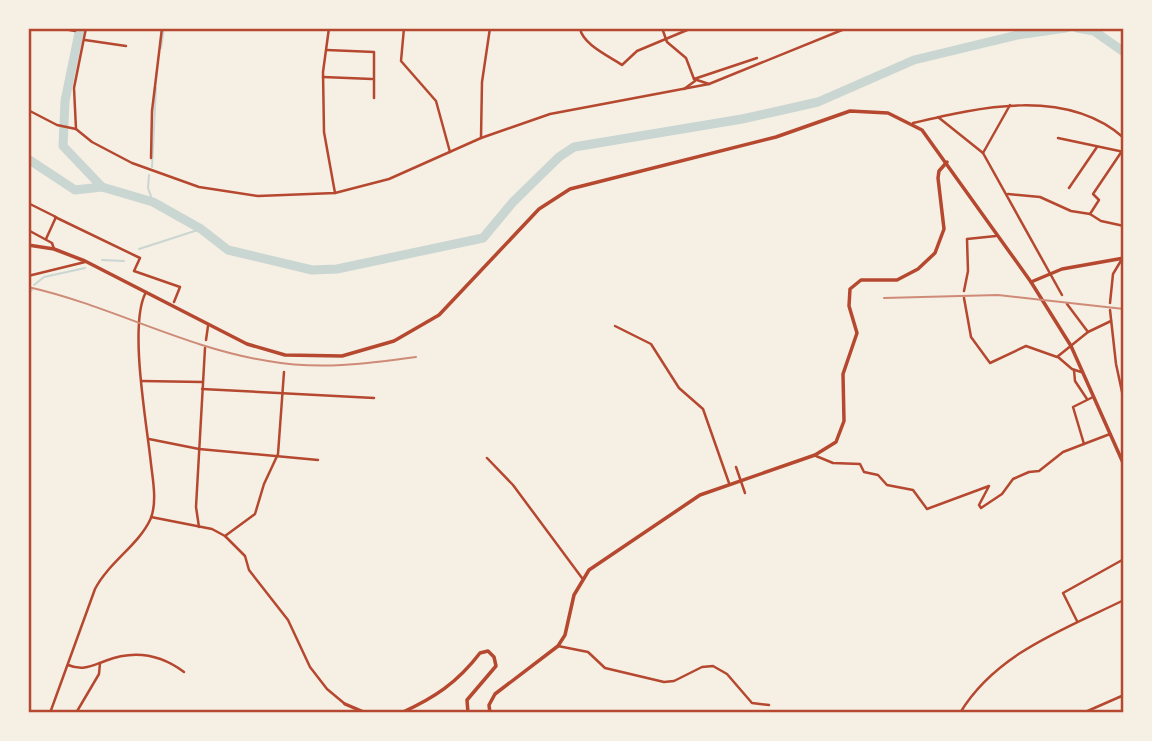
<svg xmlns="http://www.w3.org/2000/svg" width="1152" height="741" font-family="'Nunito Sans',sans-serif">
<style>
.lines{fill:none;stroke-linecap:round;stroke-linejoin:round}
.stream{stroke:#c9d6d2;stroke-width:2}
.river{stroke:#c9d6d2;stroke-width:9}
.minor{stroke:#b5482f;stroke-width:2.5}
.tertiary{stroke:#b5482f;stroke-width:3.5}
.rail{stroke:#cf8b77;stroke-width:2}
.neatline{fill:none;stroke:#b5482f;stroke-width:2.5}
</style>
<rect width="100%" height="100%" fill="#f6efe4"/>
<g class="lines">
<g class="stream">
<path d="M161,48L164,28"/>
<path d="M152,167L156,88"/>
<path d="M149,175L148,188L153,202"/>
<path d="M139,249L201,229"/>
<path d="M102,260L124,261"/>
<path d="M34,285L44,277L85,268"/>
<path d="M28,293L32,290"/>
</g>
<g class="river">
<path d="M80,28L65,101L63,146L102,187"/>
<path d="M1077,28L1094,31L1124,52"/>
<path d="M28,159L75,190L102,187L153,202L201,229L228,250L312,270L337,269L483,238L513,202L559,157L574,147L742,119L818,102L914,60L1017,35L1066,28"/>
</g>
<g class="minor">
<path d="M59,28L75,31V28"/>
<path d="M329,28L323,72L324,132L335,193"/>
<path d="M404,28L401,61L436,101L450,152"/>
<path d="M580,28C582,44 609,56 622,65L637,51L692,28"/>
<path d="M662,28L667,42L686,58L694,79L757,58"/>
<path d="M85,40L126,46"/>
<path d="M327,50L374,52V98"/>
<path d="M323,77L372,79"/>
<path d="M694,79L709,84"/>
<path d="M684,89L695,81"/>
<path d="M28,110L57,125L76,129L92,142L132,163L199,187L258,196L335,193L389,179L481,138L550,114L709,84L847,28"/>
<path d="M938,117L983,153L1062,295"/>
<path d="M913,123C980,107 1066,87 1124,138"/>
<path d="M76,129L74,88L86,28"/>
<path d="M481,138L482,82L490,28"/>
<path d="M1058,138L1124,152"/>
<path d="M983,153L1010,105"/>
<path d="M151,158L152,111L162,28"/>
<path d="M1069,188L1097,147"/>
<path d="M1008,194L1040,197L1071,211L1090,214L1101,221L1124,226"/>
<path d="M28,203L56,217L46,239"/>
<path d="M1090,214L1099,200L1093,194L1122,151"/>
<path d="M55,217L140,258L134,271L180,287L174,302"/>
<path d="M28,230L52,243L54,249"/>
<path d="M28,276L85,262"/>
<path d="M964,291L968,271L967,239L996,236"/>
<path d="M964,298L971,337L990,363L1026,346L1057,357L1088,332L1111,321"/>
<path d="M1110,303L1113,274L1122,259"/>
<path d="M1067,304L1088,332"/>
<path d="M1110,310L1116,364L1124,401"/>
<path d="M615,326L651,344L679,388L703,409L729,483"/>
<path d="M206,340L208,326"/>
<path d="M1058,357L1072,369L1081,372"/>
<path d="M1074,370L1075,381L1087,399"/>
<path d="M142,381L202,382"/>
<path d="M202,389L374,398"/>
<path d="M149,439L199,449L318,460"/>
<path d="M1084,444L1073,407L1093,397"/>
<path d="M816,456L833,463L860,464L864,472L878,475L887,485L913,490L927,509L989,486L979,505L981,508L1002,494L1013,479L1029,472L1039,471L1063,452L1110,434"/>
<path d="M487,458L513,485L582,578"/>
<path d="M736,467L745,493"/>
<path d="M151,517L212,529L225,536L245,556L249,570L288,620L310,667L327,689L345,704"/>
<path d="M199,527L196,507L205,348"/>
<path d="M225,536L255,514L264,484L278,454L284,372"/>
<path d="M1077,621L1063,593L1124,559"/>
<path d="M558,646L588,652L605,668L664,682L674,681L702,667L713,666L727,674L752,703L769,705"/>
<path d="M68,665C83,671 91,666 105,661C133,650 160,654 184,672"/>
<path d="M50,713L95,589C109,562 139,545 151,518C157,501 153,481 151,464C147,425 129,328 145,294"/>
<path d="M76,713L99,674L100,663"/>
<path d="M960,713C996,653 1065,629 1124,600"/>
<path d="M1083,713L1124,695"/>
</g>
<g class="tertiary">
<path d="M28,245L54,249L85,261L247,344L285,355L342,356L394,341L439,315L539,209L570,189L776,137L850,111L888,113L922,130L1031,282L1071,346L1124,465"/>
<path d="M1031,282L1062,269L1124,258"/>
<path d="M345,704L366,713"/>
<path d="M401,713C434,698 457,683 480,653L488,651L494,657L496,666L467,700L468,713"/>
<path d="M490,713L489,705L495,694L558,646L565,635L574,595L589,570L700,495L815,455L836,442L844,421L843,374L857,333L849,306L850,289L861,280H897L918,269L935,253L944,229L938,178L939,171L947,162"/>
</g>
<g class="rail">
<path d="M28,287C109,305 185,348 268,361C318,370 366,364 416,357"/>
<path d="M884,298L998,295L1124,309"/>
</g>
</g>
<rect width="1152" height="741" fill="none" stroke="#f6efe4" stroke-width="60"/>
<rect x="30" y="30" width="1092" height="681" class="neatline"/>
</svg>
